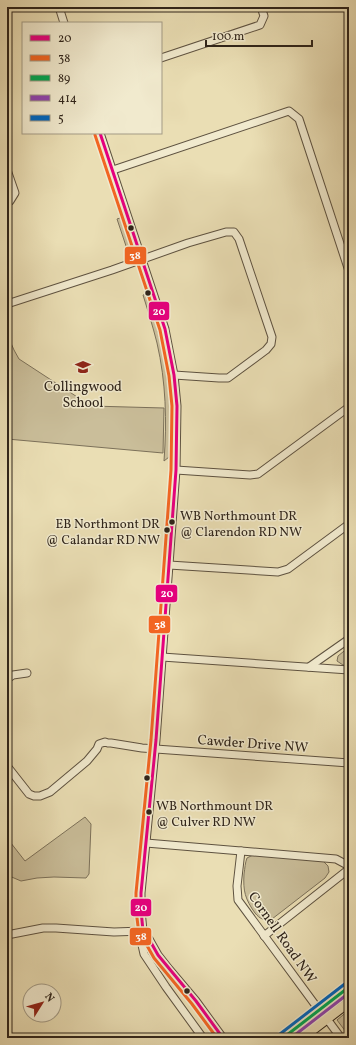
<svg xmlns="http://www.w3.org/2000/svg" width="356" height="1045" font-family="Vollkorn,serif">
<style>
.green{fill:#cabe9a;stroke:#7c715a}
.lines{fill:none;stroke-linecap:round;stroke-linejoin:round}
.minor-casing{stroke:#5e5240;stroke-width:9}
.major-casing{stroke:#2f241a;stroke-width:11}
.minor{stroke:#f1eace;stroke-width:7}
.major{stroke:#eadeb4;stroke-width:9}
.bus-1-casing{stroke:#f1eace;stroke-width:6}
.bus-2-casing{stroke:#f1eace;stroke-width:6}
.bus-3-casing{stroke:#f1eace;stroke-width:6}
.bus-4-casing{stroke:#f1eace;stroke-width:6}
.bus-5-casing{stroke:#f1eace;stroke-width:6}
.bus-1{stroke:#e5007d;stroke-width:3}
.bus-2{stroke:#f26522;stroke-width:3}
.bus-3{stroke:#00a651;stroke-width:3}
.bus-4{stroke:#8e44ad;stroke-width:3}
.bus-5{stroke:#0065bd;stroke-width:3}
.bus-dot{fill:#2f241a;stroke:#f1eace;stroke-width:1.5}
.labels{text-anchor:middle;stroke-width:3;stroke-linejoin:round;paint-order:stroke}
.bus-label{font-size:13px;fill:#2f241a;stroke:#f1eace;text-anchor:start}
.poi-label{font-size:14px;fill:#2f241a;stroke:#f1eace}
.street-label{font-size:14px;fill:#2f241a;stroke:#f1eace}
.line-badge{stroke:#f1eace;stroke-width:1.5}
.badge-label{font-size:11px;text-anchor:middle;font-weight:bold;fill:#fff}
</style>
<rect width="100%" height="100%" fill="#eadeb4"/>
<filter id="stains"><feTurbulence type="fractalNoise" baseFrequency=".005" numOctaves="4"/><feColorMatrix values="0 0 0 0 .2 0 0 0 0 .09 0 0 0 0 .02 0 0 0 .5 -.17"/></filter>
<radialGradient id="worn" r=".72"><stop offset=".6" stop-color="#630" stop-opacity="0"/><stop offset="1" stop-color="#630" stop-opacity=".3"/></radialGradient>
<g class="green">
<path d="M120,218L122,220L131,246L129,253L128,252L117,219Z"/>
<path d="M147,294C165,347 174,401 169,457L164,461C167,421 166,382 157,343C153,327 148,311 143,295Z"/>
<path d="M7,334L14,350L19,359L91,406L164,408L163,453L7,439Z"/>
<path d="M349,647V666L343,665L337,661L338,656Z"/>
<path d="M85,817L91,824L89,874L86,878L54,877L37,878L21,881L7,875V838L25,861Z"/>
<path d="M253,855L323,861L328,866L329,872L325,878L272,919C264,921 260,919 255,913C245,899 243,891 244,874C245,868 245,863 247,858Z"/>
<path d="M349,1010V1036L337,1020Z"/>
</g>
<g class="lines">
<defs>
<g id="minor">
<path d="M59,7L64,23"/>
<path d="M161,58L260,25L264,16L261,7"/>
<path d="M100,133L165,329L174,375L177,406L176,470L156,740L141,893V910L143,931L142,945L144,954L166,987L203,1038"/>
<path d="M7,170L15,193L10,201L7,202"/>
<path d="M113,170L289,111L299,119L349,271"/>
<path d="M7,304L112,270L188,243L226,232H234L239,239L272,337L271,344L266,350L228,378H219L174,375"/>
<path d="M176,470L250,475L258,474L349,407"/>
<path d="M169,565L278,572L288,569L349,524"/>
<path d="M162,657L349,670"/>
<path d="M309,667L349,639"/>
<path d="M7,679L13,675L27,673"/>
<path d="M7,766L29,794L34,796H40L50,792L87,761L97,749L99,744L105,742L108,743H111L142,748L349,763"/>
<path d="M146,843L336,859L349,866"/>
<path d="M241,851L237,886L238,900L319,1010"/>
<path d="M143,931L149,939L158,955L169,969L196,1001L223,1038"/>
<path d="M7,935L43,928H56L114,932L143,931"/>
<path d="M264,936L349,869"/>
<path d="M327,1019L341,1038"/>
</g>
<g id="major">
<path d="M283,1038L349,987"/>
<path d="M302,1038L349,1002"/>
</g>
</defs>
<use href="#minor" class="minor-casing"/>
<use href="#major" class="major-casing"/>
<use href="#minor" class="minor"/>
<use href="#major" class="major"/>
<defs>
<path id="bus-1" d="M100,133L165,329L174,375L177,406L176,470L156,740L141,893V910L143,931L149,939L158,955L196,1001L223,1038"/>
<path id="bus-2" d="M95,135L160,330L169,376L172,406L171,470L151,740L136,893V910L139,934L145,942L154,958L192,1004L217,1038"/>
<path id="bus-3" d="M283,1038L349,987"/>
<path id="bus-4" d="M291,1038L349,993"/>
<path id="bus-5" d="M280,1034L346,983"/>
</defs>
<use href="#bus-1" class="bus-1-casing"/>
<use href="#bus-2" class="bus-2-casing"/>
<use href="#bus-3" class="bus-3-casing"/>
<use href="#bus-4" class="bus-4-casing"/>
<use href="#bus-5" class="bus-5-casing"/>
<use href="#bus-1" class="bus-1"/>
<use href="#bus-2" class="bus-2"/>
<use href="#bus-3" class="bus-3"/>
<use href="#bus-4" class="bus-4"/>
<use href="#bus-5" class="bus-5"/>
</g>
<defs>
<symbol id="school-bare" viewBox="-9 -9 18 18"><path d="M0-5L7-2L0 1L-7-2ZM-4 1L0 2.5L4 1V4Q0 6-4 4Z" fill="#8f2418" stroke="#f1eace" stroke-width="2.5" paint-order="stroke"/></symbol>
</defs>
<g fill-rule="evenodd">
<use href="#school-bare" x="72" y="356" width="22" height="22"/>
</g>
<g class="bus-dot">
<circle cx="131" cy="228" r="3.5"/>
<circle cx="148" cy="293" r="3.5"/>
<circle cx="172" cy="522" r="3.5"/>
<circle cx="167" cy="530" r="3.5"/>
<circle cx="147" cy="778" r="3.5"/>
<circle cx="149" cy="812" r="3.5"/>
<circle cx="187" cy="991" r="3.5"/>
</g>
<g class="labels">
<g class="bus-label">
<text x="180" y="520">WB Northmount DR<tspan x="180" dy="16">@ Clarendon RD NW</tspan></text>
<text x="160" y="528" text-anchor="end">EB Northmont DR<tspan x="160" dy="16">@ Calandar RD NW</tspan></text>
<text x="156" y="810">WB Northmount DR<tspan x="156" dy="16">@ Culver RD NW</tspan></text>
</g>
<g class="poi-label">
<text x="83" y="391">Collingwood<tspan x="83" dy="16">School</tspan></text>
</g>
<g class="street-label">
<text transform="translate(253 743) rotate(4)" y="5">Cawder Drive NW</text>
<text transform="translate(283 937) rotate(55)" y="5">Cornell Road NW</text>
</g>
</g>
<g class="line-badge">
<rect x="124" y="246" width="23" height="19" rx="4" fill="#f26522"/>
<rect x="148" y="301" width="22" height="20" rx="4" fill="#e5007d"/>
<rect x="155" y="584" width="23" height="19" rx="4" fill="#e5007d"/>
<rect x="148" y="615" width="23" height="19" rx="4" fill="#f26522"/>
<rect x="130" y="898" width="22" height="19" rx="4" fill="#e5007d"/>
<rect x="129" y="927" width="23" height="19" rx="4" fill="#f26522"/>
</g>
<g class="badge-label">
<text x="135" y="259">38</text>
<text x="159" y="315">20</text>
<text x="167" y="597">20</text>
<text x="160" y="628">38</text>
<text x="141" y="911">20</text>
<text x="141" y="940">38</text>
</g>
<rect width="356" height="1045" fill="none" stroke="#eadeb4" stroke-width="24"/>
<rect x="8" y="8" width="340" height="1029" fill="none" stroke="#2f241a" stroke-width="2"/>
<rect x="12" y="12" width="332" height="1021" fill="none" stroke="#2f241a"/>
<rect x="22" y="22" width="140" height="112" fill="#f1eace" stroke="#a39b86"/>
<rect x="30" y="35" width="20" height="6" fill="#e5007d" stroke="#a39b86"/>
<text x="58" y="42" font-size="12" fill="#2f241a">20</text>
<rect x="30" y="55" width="20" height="6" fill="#f26522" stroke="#a39b86"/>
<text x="58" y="62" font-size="12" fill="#2f241a">38</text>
<rect x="30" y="75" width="20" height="6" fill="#00a651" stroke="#a39b86"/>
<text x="58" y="82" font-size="12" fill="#2f241a">89</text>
<rect x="30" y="95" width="20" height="6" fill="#8e44ad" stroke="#a39b86"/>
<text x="58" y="102" font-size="12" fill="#2f241a">414</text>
<rect x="30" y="115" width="20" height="6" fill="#0065bd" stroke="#a39b86"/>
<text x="58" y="122" font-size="12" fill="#2f241a">5</text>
<g transform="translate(42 1003) rotate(53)"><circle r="19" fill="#f1eace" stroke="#a39b86"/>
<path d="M0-3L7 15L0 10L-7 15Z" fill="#8f2418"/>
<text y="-6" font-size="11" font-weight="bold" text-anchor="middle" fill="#2f241a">N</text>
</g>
<path d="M206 40v6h106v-6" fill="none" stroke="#2f241a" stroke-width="2"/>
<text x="212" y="40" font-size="12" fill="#2f241a" stroke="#f1eace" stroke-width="3" paint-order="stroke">100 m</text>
<rect width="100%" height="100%" filter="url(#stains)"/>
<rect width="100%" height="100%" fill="url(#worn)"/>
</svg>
